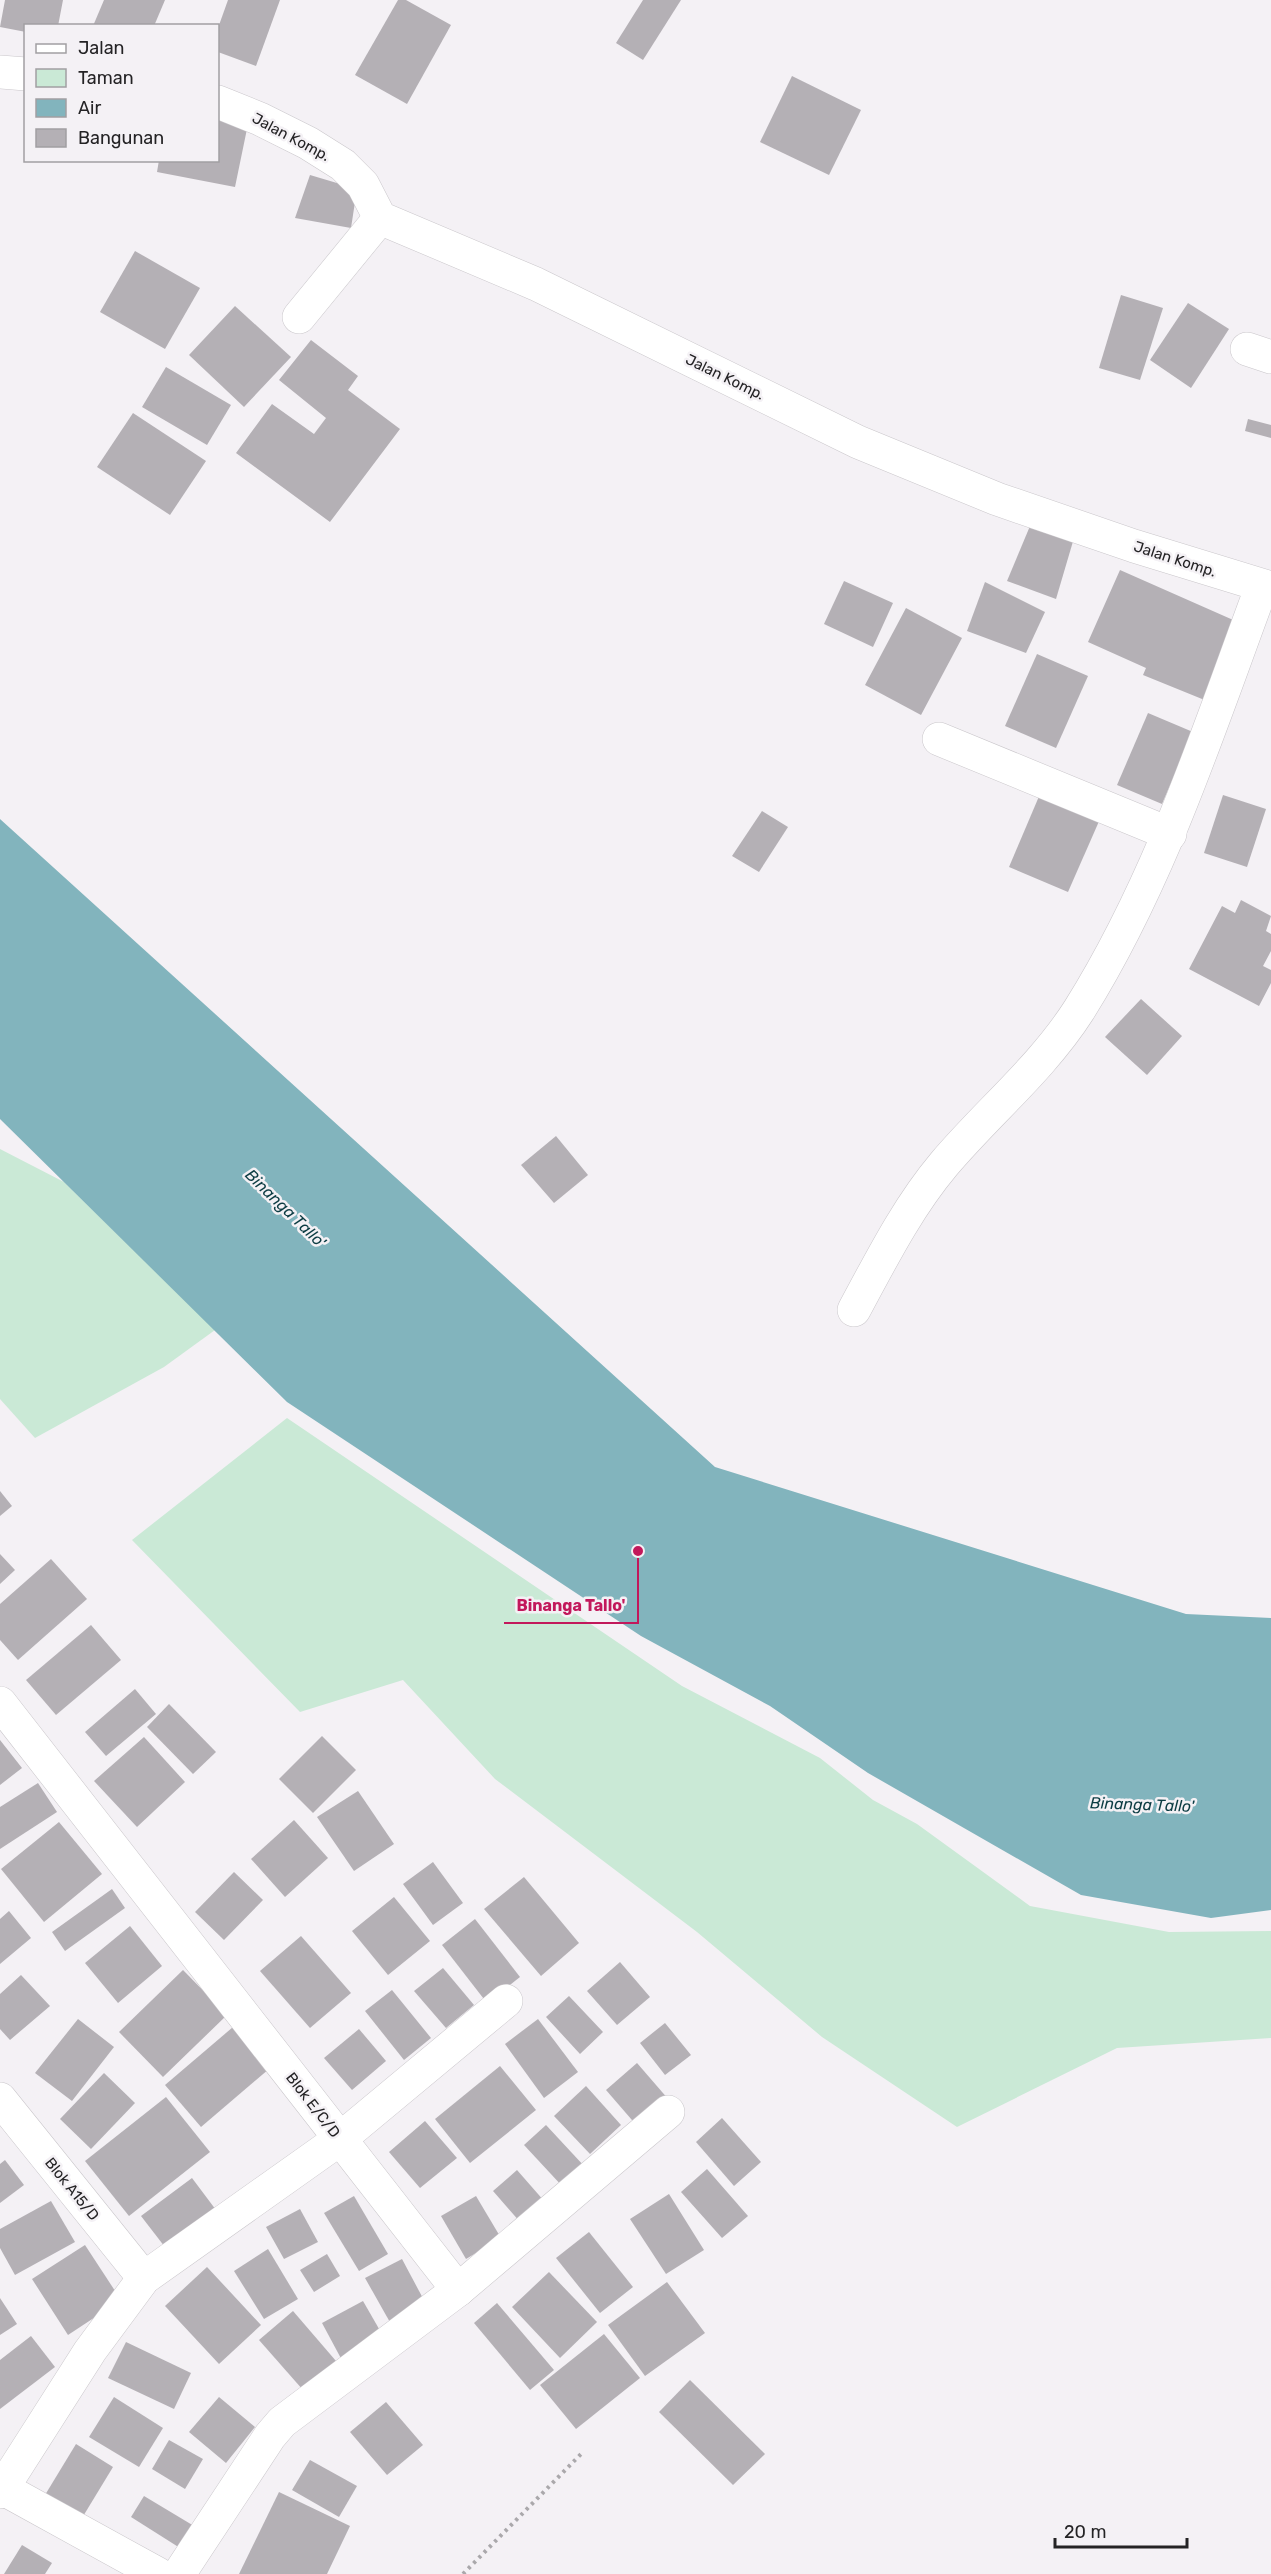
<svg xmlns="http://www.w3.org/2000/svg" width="1271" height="2574" font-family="Rubik,sans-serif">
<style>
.green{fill:#cae9d6}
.water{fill:#82b4bd}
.building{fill:#b4b0b5}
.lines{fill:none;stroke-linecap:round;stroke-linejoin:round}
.minor-casing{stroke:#cac7cb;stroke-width:34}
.path{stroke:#aaa8ab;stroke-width:4;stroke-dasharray:3 4.5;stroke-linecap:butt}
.minor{stroke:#fff;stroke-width:33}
.labels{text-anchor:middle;stroke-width:5;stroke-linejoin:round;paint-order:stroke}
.street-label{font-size:15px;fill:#242325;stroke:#f4f1f5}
.water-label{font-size:16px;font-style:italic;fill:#0c3c43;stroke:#f4f1f5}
.leader{fill:none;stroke:#c2185b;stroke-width:2}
.callout-dot{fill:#c2185b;stroke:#f4f1f5;stroke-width:2}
.callout-label{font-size:16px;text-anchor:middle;font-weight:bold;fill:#c2185b;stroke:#f4f1f5;stroke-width:5;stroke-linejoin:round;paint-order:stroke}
</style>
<rect width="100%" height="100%" fill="#f4f1f5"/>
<g class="green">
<path d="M0,1149L64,1182L215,1330L164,1367L35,1438L0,1399Z"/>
<path d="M287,1418L682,1686L820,1758L873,1800L917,1824L1030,1906L1169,1932L1271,1931V2038L1117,2048L957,2127L822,2037L697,1932L495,1779L403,1680L300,1712L132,1540Z"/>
</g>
<path class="water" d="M0,819L715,1467L1186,1614L1271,1618V1910L1211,1918L1081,1895L868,1773L770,1706L641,1636L287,1402L0,1119Z"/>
<g class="building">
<path d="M5,0H63L58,26H26V32L0,27Z"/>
<path d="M104,0H165L154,26H93Z"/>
<path d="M228,0H280L256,66L218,52V28Z"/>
<path d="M398,0H406L451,25L407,104L355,75Z"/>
<path d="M643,0H681L643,60L616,43Z"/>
<path d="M792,76L861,110L829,175L760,142Z"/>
<path d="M218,118L248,124L235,187L157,172L159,160H218Z"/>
<path d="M310,175L357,189L351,228L295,218Z"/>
<path d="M135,251L200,288L165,349L100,312Z"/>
<path d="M1121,295L1163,308L1140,380L1099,368Z"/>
<path d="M1188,303L1229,329L1191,388L1150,360Z"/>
<path d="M235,306L291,357L244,407L189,355Z"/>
<path d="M311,340L358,376L348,390L400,429L330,522L236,453L272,404L314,434L326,418L279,380Z"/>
<path d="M166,367L231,405L207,445L142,407Z"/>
<path d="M133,413L206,461L170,515L97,467Z"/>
<path d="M1248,419L1271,425V438L1245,431Z"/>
<path d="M1030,526L1074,538L1056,599L1007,581Z"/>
<path d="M1120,570L1240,623L1207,701L1143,675L1146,668L1088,642Z"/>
<path d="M844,581L893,603L873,647L824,624Z"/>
<path d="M985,582L1045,612L1026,653L967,631Z"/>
<path d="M906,608L962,638L921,715L865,685Z"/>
<path d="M1037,654L1088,676L1056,748L1005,726Z"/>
<path d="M1148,713L1193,732L1162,804L1117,785Z"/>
<path d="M1040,794L1100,819L1068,892L1009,867Z"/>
<path d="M1223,795L1266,809L1247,867L1204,853Z"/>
<path d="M762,811L788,827L759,872L732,856Z"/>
<path d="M1241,900L1271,916L1266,931L1271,934V951L1263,966L1271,970V983L1259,1006L1189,969L1222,906L1235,913Z"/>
<path d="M1141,999L1182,1036L1147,1075L1105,1037Z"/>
<path d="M556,1136L588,1175L554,1203L521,1165Z"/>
<path d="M0,1491L12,1506L0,1516Z"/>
<path d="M0,1554L15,1570L0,1584Z"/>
<path d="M51,1559L87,1599L18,1660L0,1640V1604Z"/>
<path d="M91,1625L121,1660L56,1715L26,1680Z"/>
<path d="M135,1689L156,1714L106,1756L85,1732Z"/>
<path d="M169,1704L216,1752L193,1774L147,1727Z"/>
<path d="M322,1736L356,1770L313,1813L279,1779Z"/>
<path d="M144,1737L185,1782L137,1827L94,1781Z"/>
<path d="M0,1740L22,1768L0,1785Z"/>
<path d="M38,1783L57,1812L0,1849V1807Z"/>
<path d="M358,1791L394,1844L354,1871L317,1817Z"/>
<path d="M294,1820L328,1858L285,1897L251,1859Z"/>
<path d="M59,1822L102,1874L44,1922L1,1869Z"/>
<path d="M433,1862L463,1903L433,1925L403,1884Z"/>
<path d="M234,1872L263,1900L224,1940L195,1912Z"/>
<path d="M524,1877L579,1943L541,1976L484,1909Z"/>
<path d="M112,1889L125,1908L65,1951L52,1932Z"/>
<path d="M394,1897L430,1941L388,1975L352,1931Z"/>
<path d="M9,1911L31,1938L0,1964V1919Z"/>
<path d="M475,1919L520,1977L487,2003L442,1945Z"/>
<path d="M130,1926L162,1966L118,2003L85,1963Z"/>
<path d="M301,1936L351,1993L310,2028L260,1971Z"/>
<path d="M620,1962L650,1997L617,2025L587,1991Z"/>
<path d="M443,1968L474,2005L446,2028L414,1991Z"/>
<path d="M183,1970L227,2015L163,2077L119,2032Z"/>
<path d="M21,1975L50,2006L10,2040L0,2029V1994Z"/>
<path d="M392,1990L431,2038L404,2060L365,2011Z"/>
<path d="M569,1996L603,2032L580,2054L546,2017Z"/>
<path d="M78,2019L114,2047L72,2101L35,2073Z"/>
<path d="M538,2019L578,2072L544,2098L505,2044Z"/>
<path d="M665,2023L691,2055L665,2075L640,2043Z"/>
<path d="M233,2027L269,2069L201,2127L165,2085Z"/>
<path d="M359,2029L386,2061L352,2090L324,2058Z"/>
<path d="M637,2063L669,2100L638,2127L606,2090Z"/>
<path d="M500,2066L536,2110L470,2163L435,2119Z"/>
<path d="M104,2073L135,2103L91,2149L60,2119Z"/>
<path d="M586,2086L621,2125L590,2154L554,2116Z"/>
<path d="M166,2097L210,2152L129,2216L85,2161Z"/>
<path d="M722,2118L761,2162L734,2186L696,2142Z"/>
<path d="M425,2121L457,2158L420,2188L389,2152Z"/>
<path d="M546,2125L585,2167L563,2187L524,2145Z"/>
<path d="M5,2160L24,2185L0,2203V2164Z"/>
<path d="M707,2169L748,2216L722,2238L681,2192Z"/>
<path d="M517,2170L545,2202L521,2223L493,2191Z"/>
<path d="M192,2178L219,2214L168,2251L141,2216Z"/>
<path d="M669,2194L704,2250L666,2274L630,2219Z"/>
<path d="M354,2196L388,2254L359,2271L324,2213Z"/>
<path d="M476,2196L501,2238L466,2259L441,2216Z"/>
<path d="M51,2201L75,2242L15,2275L0,2248V2229Z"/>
<path d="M300,2209L318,2242L284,2259L266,2227Z"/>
<path d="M589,2232L633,2287L600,2313L556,2258Z"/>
<path d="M85,2245L121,2300L68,2335L32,2279Z"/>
<path d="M268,2249L298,2299L264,2319L234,2271Z"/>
<path d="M327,2254L340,2276L314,2292L300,2270Z"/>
<path d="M402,2259L426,2304L391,2324L365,2278Z"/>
<path d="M207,2267L261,2325L219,2364L165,2306Z"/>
<path d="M549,2272L597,2322L560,2358L512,2307Z"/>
<path d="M667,2282L705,2333L645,2376L608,2325Z"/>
<path d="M0,2298L17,2324L0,2335Z"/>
<path d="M363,2301L386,2341L344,2364L322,2323Z"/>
<path d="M497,2303L554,2370L530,2390L474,2323Z"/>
<path d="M293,2311L336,2361L303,2390L259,2340Z"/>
<path d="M604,2334L640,2378L576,2429L540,2385Z"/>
<path d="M31,2336L55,2367L0,2409V2360Z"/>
<path d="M126,2342L191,2373L174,2409L108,2378Z"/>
<path d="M690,2380L765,2454L733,2485L659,2412Z"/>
<path d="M114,2397L163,2428L139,2467L89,2437Z"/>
<path d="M219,2397L255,2427L226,2463L189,2432Z"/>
<path d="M386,2402L423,2445L387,2475L350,2432Z"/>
<path d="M169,2440L203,2459L185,2489L152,2469Z"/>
<path d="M76,2444L113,2467L82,2518L45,2495Z"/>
<path d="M310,2460L357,2486L339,2517L292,2490Z"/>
<path d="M279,2492L350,2526L327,2574H239Z"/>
<path d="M144,2496L194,2526L180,2548L131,2517Z"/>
<path d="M22,2545L52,2563L45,2574H4Z"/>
</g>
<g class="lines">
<defs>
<g id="minor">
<path d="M0,72L26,74"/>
<path d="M218,102L260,119L308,143L343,165L363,185L380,218L536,284L858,442L997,499L1134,546L1271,588"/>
<path d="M299,317L380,218"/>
<path d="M1247,349L1271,357"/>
<path d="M939,739L1170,834"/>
<path d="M854,1310C881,1260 907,1208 944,1164C988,1112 1042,1068 1079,1010C1161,879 1208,731 1262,586"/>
<path d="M0,1703L458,2290"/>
<path d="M0,2099L144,2278"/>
<path d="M0,2487L158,2574"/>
<path d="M0,2492L90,2351L144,2278L340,2139L506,2001"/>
<path d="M179,2574L270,2436L282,2422L458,2290L668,2112"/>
</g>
</defs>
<use href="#minor" class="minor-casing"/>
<path class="path" d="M463,2574L583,2452"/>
<use href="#minor" class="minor"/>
</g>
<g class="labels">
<g class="street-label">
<text transform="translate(291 137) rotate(28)" y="5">Jalan Komp.</text>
<text transform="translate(725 377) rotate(26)" y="5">Jalan Komp.</text>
<text transform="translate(1175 559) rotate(18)" y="5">Jalan Komp.</text>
<text transform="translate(313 2105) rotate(52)" y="5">Blok E/C/D</text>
<text transform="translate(72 2189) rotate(51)" y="5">Blok A15/D</text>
</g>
<g class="water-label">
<text transform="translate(286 1208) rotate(44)" y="6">Binanga Tallo'</text>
<text transform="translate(1142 1804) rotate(2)" y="6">Binanga Tallo'</text>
</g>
</g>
<path class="leader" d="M638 1551L638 1623H504"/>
<circle class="callout-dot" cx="638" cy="1551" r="6"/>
<g class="callout-label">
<text x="571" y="1611">Binanga Tallo'</text>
</g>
<rect x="24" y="24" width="195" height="138" fill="#f4f1f5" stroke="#a19fa2" stroke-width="1.5"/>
<rect x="36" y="44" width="30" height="9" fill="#ffffff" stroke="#a19fa2" stroke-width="1.5"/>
<text x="78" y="54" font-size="18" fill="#242325">Jalan</text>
<rect x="36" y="69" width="30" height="18" fill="#cae9d6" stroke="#a19fa2" stroke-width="1.5"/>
<text x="78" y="84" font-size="18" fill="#242325">Taman</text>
<rect x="36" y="99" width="30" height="18" fill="#82b4bd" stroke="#a19fa2" stroke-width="1.5"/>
<text x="78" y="114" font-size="18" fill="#242325">Air</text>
<rect x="36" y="129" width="30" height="18" fill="#b4b0b5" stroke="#a19fa2" stroke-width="1.5"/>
<text x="78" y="144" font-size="18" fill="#242325">Bangunan</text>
<path d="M1055 2538v9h132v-9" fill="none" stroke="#242325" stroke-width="3"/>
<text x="1064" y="2538" font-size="18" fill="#242325" stroke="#f4f1f5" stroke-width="4.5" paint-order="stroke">20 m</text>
</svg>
